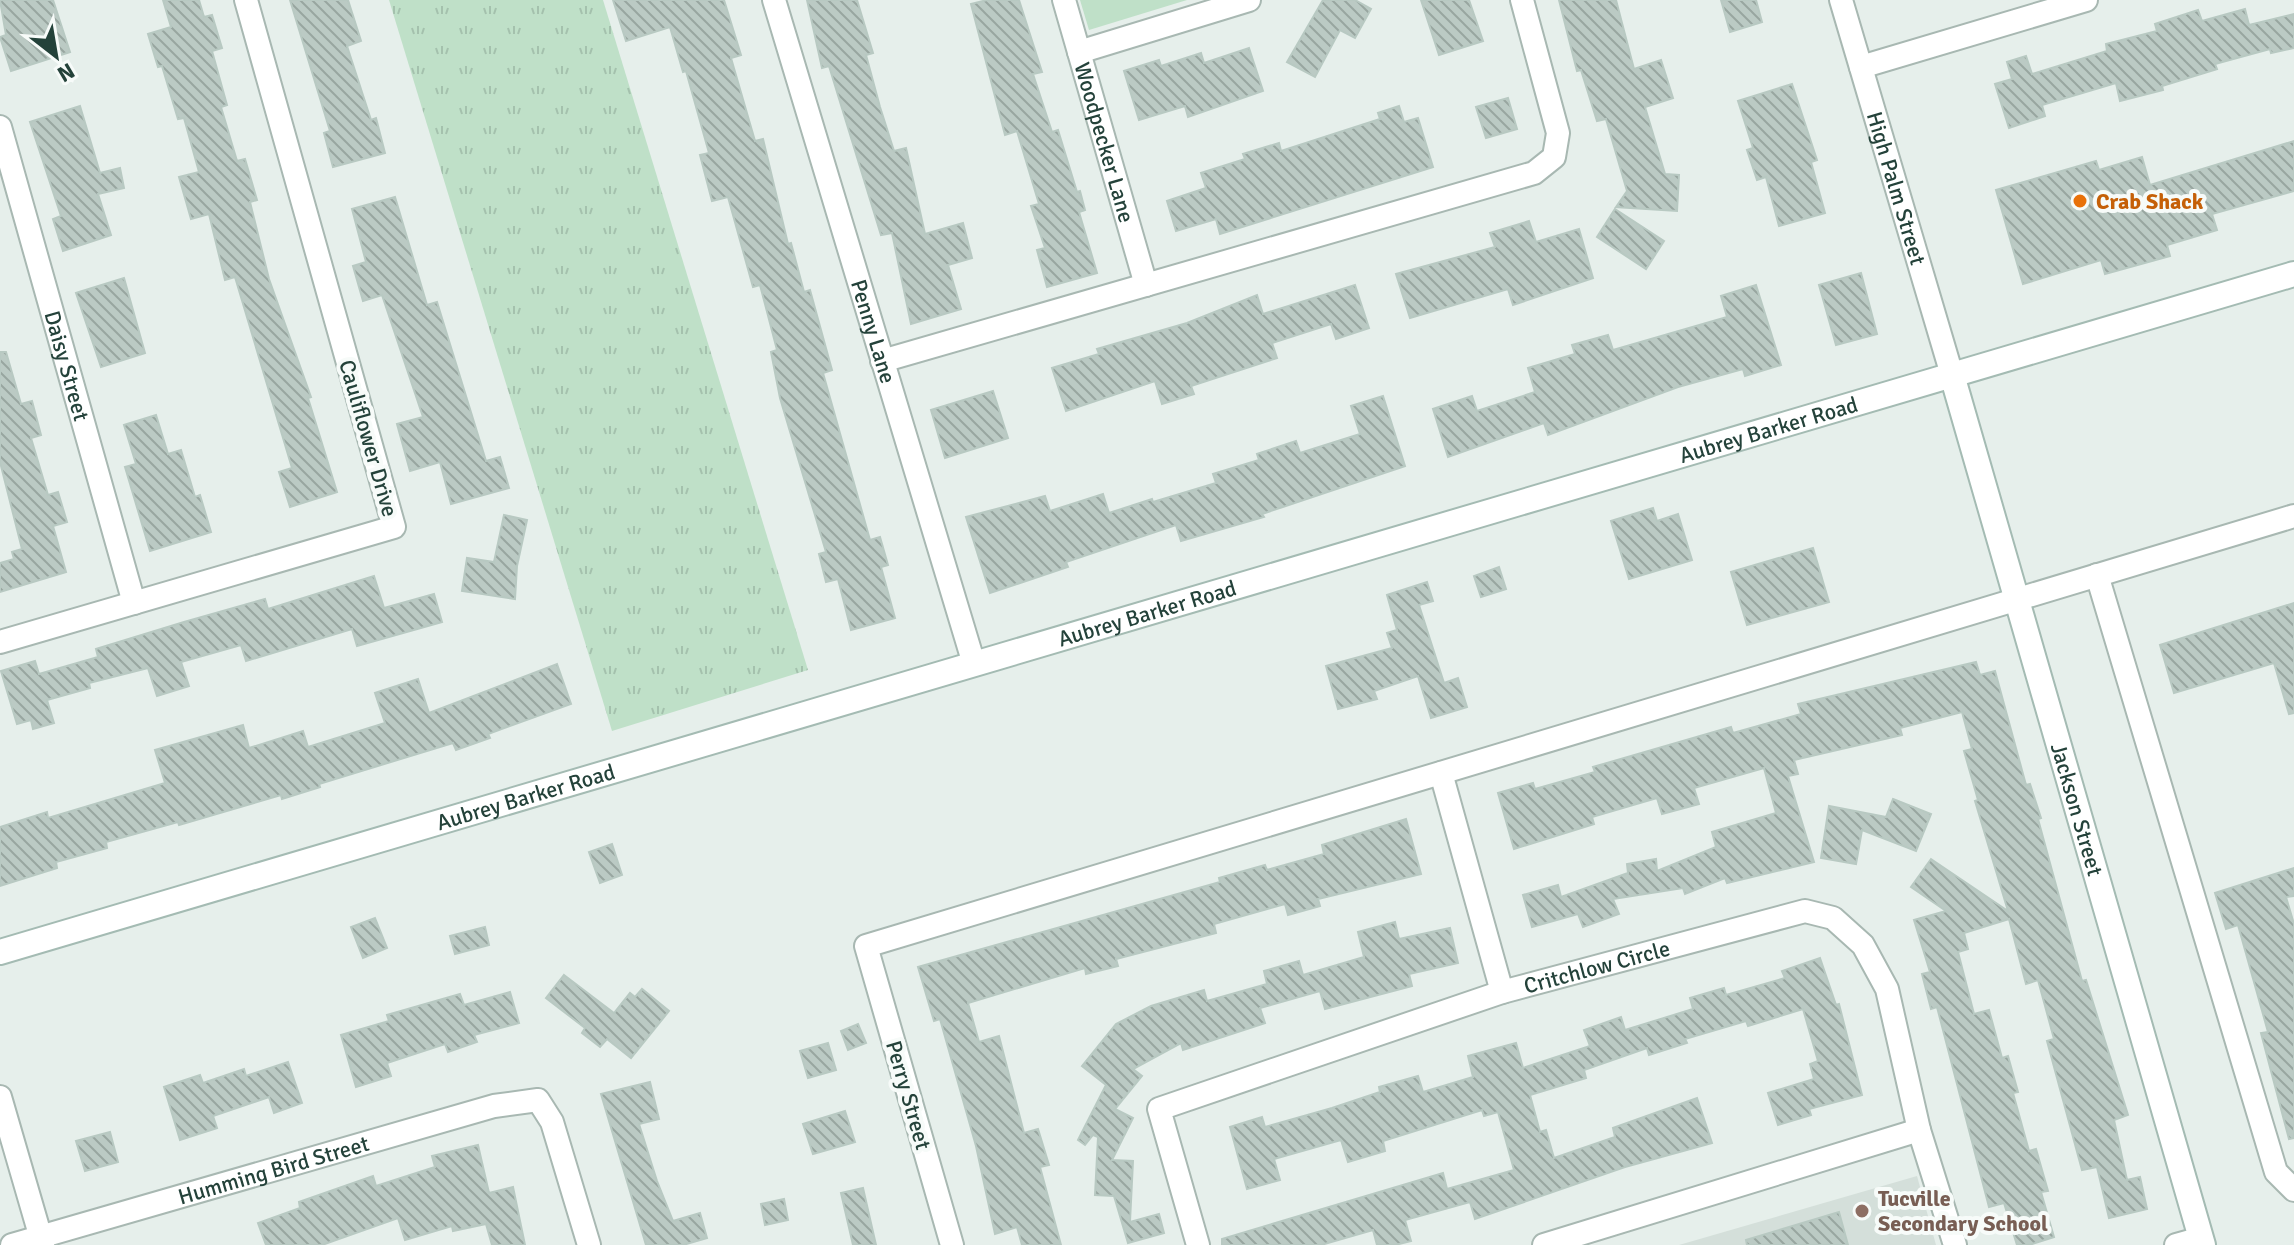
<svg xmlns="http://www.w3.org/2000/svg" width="2294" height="1245" font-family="Signika,sans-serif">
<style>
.built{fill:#d4dfda}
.grass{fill:url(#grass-tufts)}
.garden{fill:#bfe0c8}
.building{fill:url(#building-back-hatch);stroke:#b8c9c2;stroke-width:2}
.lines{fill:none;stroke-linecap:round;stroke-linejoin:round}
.street-casing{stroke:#a8b8b2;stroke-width:26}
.secondary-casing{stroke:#a4bbb3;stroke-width:28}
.street{stroke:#fff;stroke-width:22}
.secondary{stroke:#fff;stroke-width:24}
.food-dot{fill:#e8710a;stroke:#f7fbf9;stroke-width:3}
.education-dot{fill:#8d6e63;stroke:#f7fbf9;stroke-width:3}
.labels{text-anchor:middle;stroke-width:8;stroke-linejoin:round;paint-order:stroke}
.street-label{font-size:22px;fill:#24423a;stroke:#f7fbf9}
.food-label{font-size:22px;font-weight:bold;fill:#c56008;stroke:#f7fbf9;text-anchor:start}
.education-label{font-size:22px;font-weight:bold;fill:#785e54;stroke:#f7fbf9;text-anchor:start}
</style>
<defs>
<pattern id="grass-tufts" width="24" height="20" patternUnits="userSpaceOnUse" patternTransform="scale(2)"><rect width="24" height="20" fill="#bfe0c8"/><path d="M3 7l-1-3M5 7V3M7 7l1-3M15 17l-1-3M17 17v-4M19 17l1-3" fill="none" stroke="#a4c1ad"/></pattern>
<pattern id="building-back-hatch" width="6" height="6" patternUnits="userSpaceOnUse" patternTransform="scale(2)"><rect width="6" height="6" fill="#bbcac4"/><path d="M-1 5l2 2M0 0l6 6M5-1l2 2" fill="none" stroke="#98a6a0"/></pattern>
</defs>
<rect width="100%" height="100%" fill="#e6efeb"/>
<path class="built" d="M1917,1176L1936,1245H1679Z"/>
<path class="grass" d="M389,0H603L808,670L612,731Z"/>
<path class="garden" d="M1080,0H1187L1089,30Z"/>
<g class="building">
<path d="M0,0H53L70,52L11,71L0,37L6,35Z"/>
<path d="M163,0H199L204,17L212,15L222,48L212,51L227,105L221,107L237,161L245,159L257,200L250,202L269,279L311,397L308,398L337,492L290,507L279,472L292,468L235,277L225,280L209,214L191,219L179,177L199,172L184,118L178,119L162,66L158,67L148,34L171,27Z"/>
<path d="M290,0H348L361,41L347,46L371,120L376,118L385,153L333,167L324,133L330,131Z"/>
<path d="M613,0H724L741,55L731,58L755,141L763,139L788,244L791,243L804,292L810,290L832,370L823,373L870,540L880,537L888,565L881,567L895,618L851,630L838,579L826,582L819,554L826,552L780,398L771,352L777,350L760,285L753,287L728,197L712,201L700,155L709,153L686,71L683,72L670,27L626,41Z"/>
<path d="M807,0H857L873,53L866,55L880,107L894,151L906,148L925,234L963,223L972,258L948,265L961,309L911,324L892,233L881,235L829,66L822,68Z"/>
<path d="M987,0H1019L1042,72L1033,74L1052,132L1058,130L1077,192L1080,191L1085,210L1079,212L1097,273L1047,287L1037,250L1045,248L1031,206L1039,204L1017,131L1005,135L971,4Z"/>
<path d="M1323,0H1355L1371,9L1355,38L1340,30L1315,77L1287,62Z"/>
<path d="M1421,0H1469L1483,41L1439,55Z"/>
<path d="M1559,0H1616L1634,69L1661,60L1673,98L1645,107L1665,174L1679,175L1677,211L1616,207L1627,191L1606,119L1597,121L1581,70L1577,71Z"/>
<path d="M1721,0H1756L1762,22L1730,32Z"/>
<path d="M2245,9L2249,25L2294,14V48L2271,53L2270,49L2215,64L2217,69L2162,86L2163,90L2120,101L2116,83L2042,105L2045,116L2009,128L1995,84L2012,79L2007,62L2026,56L2032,74L2107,51L2106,44L2157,31L2155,24L2198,10L2202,21Z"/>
<path d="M1249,48L1263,91L1188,117L1185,106L1139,120L1124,71L1159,60L1161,66L1201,53L1204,63Z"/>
<path d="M1792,84L1817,160L1811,162L1825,213L1779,226L1766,177L1757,180L1747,150L1753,148L1738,101Z"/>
<path d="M1508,98L1517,129L1486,138L1476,107Z"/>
<path d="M80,106L100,173L120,168L124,188L98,194L111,235L63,251L53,219L61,216L30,122Z"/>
<path d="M1399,106L1404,122L1418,118L1433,167L1220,234L1216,219L1176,231L1167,201L1206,188L1201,173L1245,159L1243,154L1279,143L1281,151L1380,119L1378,113Z"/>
<path d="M2294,141V191L2212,214L2217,230L2167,245L2170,256L2105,274L2101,260L2023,284L1996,190L2096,161L2099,170L2142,157L2150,185Z"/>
<path d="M395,197L427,305L437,302L486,461L500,457L509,488L451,504L440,462L410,471L397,424L423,417L382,295L363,301L353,266L366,262L352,209Z"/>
<path d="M1615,209L1664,241L1646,269L1597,237Z"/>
<path d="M1529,221L1536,242L1579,229L1593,278L1513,305L1508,289L1410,318L1396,274L1495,247L1490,233Z"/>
<path d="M1861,273L1877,334L1836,345L1819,285Z"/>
<path d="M124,278L145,353L101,367L76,293Z"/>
<path d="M1355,285L1369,328L1336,339L1331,324L1272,343L1277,358L1191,386L1194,394L1162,404L1155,381L1066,411L1052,368L1099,354L1097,349L1187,323L1257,295L1263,314Z"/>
<path d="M1756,285L1781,365L1745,376L1743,369L1678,387L1548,435L1544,423L1448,457L1433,409L1472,396L1477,411L1535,392L1528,368L1575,354L1572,345L1608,335L1613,350L1727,317L1721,296Z"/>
<path d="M0,352H6L21,404L32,401L41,435L31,438L48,495L58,492L67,522L53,526L66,572L0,592V563L14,559L12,552L22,549L0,462Z"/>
<path d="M993,391L1008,438L945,458L931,410Z"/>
<path d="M1383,396L1405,466L1262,514L1264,517L1181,541L1176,525L1066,562L1068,567L990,593L966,517L1045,496L1050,511L1103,494L1109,513L1152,499L1153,502L1216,483L1213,474L1259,460L1257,454L1296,441L1300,453L1360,434L1351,406Z"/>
<path d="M156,415L168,454L181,450L195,497L200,495L211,532L150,551L125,467L136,464L124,425Z"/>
<path d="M1653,508L1657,521L1678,514L1692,560L1629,579L1611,521Z"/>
<path d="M504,515L527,520L517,566L515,599L462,591L467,558L494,562Z"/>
<path d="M1813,548L1829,602L1747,625L1731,572Z"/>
<path d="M1499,567L1506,589L1481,597L1474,576Z"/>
<path d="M374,576L384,608L434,594L442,622L357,646L352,629L246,661L241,645L181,662L189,686L157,696L148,668L89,683L90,688L47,700L54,723L33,729L31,720L17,724L1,671L35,661L39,674L98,657L96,649L184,622L265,599L268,609Z"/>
<path d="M1427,582L1433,601L1419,605L1444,683L1458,678L1467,707L1431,718L1418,676L1374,691L1377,699L1338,709L1326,666L1392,648L1387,633L1397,630L1387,595Z"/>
<path d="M2294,603V713L2289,714L2274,663L2174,693L2160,645Z"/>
<path d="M1976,662L1980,675L1995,671L2026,785L2030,784L2041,818L2038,819L2082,981L2086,980L2128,1115L2114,1120L2127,1180L2140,1177L2147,1209L2109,1218L2097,1167L2082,1170L2047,1041L2054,1039L2038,980L2026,984L2009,919L1964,933L1968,949L1958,952L1974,1014L1989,1010L2002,1058L2008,1056L2018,1092L2013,1093L2029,1151L2036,1149L2048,1191L2041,1192L2054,1237L2029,1245H2017L2004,1203L1989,1207L1937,1007L1931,1009L1922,974L1930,972L1914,920L1946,911L1911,887L1931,859L2008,911L1975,801L1978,800L1964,751L1972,749L1962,712L1900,728L1902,735L1794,760L1798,774L1788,776L1814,862L1727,883L1725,878L1685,894L1683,888L1613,899L1619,914L1583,927L1578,914L1532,927L1523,895L1558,885L1561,897L1628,873L1627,864L1656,859L1657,871L1716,847L1712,832L1776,813L1764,768L1694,788L1699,804L1662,814L1657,798L1592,817L1594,824L1514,849L1498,793L1533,783L1535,789L1595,772L1593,767L1731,727L1733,733L1801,714L1798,704Z"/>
<path d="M557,664L571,704L488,734L490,738L456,750L453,743L319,784L320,787L282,799L281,795L179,825L178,822L106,842L107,848L56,862L57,868L0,886V827L47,812L48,818L165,783L155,750L243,725L249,748L303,731L308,747L385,723L375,693L418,679L429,713Z"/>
<path d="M1893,799L1931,814L1916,851L1862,830L1856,864L1821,858L1829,806L1886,817Z"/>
<path d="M1406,819L1421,874L1318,899L1320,906L1288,915L1285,904L1214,924L1216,933L1116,959L1118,966L1086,974L1085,968L968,1003L979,1042L999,1036L1024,1133L1038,1129L1049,1165L1040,1167L1061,1245H1022L1017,1227L995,1234L976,1146L940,1019L934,1021L918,967L1220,882L1219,878L1265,865L1267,870L1324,854L1322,845Z"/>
<path d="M612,844L622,875L600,883L589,852Z"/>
<path d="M2294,868V896L2286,897L2294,924V1138L2289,1139L2261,1033L2268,1032L2238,925L2226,929L2215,893Z"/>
<path d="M375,918L387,948L363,958L351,927Z"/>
<path d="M1395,922L1399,939L1450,928L1458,963L1409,974L1412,986L1325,1009L1320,991L1260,1008L1265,1023L1183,1050L1181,1043L1133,1069L1142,1076L1115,1109L1133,1118L1112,1160L1133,1161L1130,1222L1159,1214L1164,1233L1128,1243L1114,1196L1095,1195L1098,1137L1093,1135L1085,1145L1078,1140L1106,1085L1082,1066L1116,1024L1151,1006L1204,990L1207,1001L1267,984L1264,971L1299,961L1303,975L1364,957L1358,932Z"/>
<path d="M485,927L489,945L455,954L450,936Z"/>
<path d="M1820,958L1836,1005L1839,1004L1862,1095L1809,1109L1811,1115L1778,1125L1768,1093L1814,1079L1810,1064L1818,1061L1803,1009L1748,1026L1746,1021L1685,1039L1687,1043L1649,1055L1647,1048L1584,1070L1586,1078L1530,1095L1540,1132L1546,1130L1554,1158L1615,1137L1613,1128L1697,1098L1712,1143L1625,1167L1475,1219L1470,1202L1405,1220L1411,1241L1395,1245H1377L1373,1230L1321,1245H1222V1239L1443,1173L1447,1189L1514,1170L1498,1112L1484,1116L1482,1110L1383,1141L1385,1151L1348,1162L1341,1140L1274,1159L1280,1180L1247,1189L1230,1127L1262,1117L1265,1127L1332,1108L1380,1092L1379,1087L1418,1076L1423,1092L1473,1077L1468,1056L1516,1043L1523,1068L1590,1046L1584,1030L1621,1017L1625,1030L1693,1009L1690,998L1724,988L1726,995L1785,978L1782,971Z"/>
<path d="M564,975L614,1013L630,993L635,997L642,989L669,1011L631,1058L607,1039L600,1047L582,1033L585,1028L546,998Z"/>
<path d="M510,992L519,1023L474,1035L477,1042L448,1052L445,1044L387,1063L391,1076L356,1087L341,1035L389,1021L387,1015L460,994L464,1005Z"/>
<path d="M858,1024L866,1043L848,1050L841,1031Z"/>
<path d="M828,1043L836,1070L808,1078L800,1051Z"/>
<path d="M288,1062L302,1103L274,1113L269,1097L213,1116L217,1128L180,1140L164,1087L200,1075L203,1083L244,1069L246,1076Z"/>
<path d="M650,1082L659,1119L639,1124L657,1181L673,1221L700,1213L707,1238L683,1245H646L601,1094Z"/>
<path d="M845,1111L855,1142L813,1154L803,1124Z"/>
<path d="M110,1132L118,1162L85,1171L76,1141Z"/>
<path d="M478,1145L489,1193L513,1187L525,1245H492L486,1224L453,1231L452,1226L405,1240L398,1218L322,1245H266L258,1223L300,1208L299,1202L373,1176L376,1186L435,1167L432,1156Z"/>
<path d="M863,1188L876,1245H853L841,1193Z"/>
<path d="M784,1199L788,1220L765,1225L761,1204Z"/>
<path d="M1839,1212L1848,1245H1747L1746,1240Z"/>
</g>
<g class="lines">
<defs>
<g id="street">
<path id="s1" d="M774,0L974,664"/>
<path id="s2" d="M1064,0L1146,285"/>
<path id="s3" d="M1841,0L1952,375"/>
<path d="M1079,52L1249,0"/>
<path d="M1861,67L2086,0"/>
<path id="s4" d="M0,127L134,603"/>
<path d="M882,361L1534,173L1554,157L1558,133L1522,0"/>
<path d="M2097,575L2276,1172L2294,1190"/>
<path d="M0,642L394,527L246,0"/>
<path d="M1441,773L1502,992"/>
<path d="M0,1097L43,1245"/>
<path id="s5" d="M12,1245L494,1106L538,1100L552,1122L589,1245"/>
<path d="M952,1245L866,946L2294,516"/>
<path id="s6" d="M1198,1245L1159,1109L1502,992L1805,911L1833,918L1863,945L1887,989L1919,1130L1955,1245"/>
<path d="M1544,1245L1919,1130"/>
<path d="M2176,1245L2201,1238"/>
</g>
<g id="secondary">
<path id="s7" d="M1952,375L2203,1245"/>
<path id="s8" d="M0,952L2294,274"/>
</g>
</defs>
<use href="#street" class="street-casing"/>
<use href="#secondary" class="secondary-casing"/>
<use href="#street" class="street"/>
<use href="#secondary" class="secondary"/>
</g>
<circle class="food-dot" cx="2080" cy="201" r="8"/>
<circle class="education-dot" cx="1862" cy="1211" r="8"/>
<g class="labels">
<g class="street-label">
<text dy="8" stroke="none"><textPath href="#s2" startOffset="148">Woodpecker Lane</textPath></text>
<text dy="8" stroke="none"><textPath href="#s3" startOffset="196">High Palm Street</textPath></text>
<text dy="8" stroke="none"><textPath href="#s1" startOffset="346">Penny Lane</textPath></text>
<text dy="8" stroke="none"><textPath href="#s4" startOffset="248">Daisy Street</textPath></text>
<text dy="8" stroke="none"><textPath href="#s8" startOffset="1844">Aubrey Barker Road</textPath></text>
<text transform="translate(369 438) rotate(74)" y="8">Cauliflower Drive</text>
<text dy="8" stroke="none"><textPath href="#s8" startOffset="1196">Aubrey Barker Road</textPath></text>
<text dy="8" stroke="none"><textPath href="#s8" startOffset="548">Aubrey Barker Road</textPath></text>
<text dy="8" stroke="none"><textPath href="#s7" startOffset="452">Jackson Street</textPath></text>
<text dy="8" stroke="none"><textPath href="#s6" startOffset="602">Critchlow Circle</textPath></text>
<text transform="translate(909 1095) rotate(74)" y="8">Perry Street</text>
<text dy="8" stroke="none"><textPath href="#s5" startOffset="272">Humming Bird Street</textPath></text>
</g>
<g class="food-label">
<text x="2096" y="209">Crab Shack</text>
</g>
<g class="education-label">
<text x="1878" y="1206">Tucville<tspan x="1878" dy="25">Secondary School</tspan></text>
</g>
</g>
<g transform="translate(56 56) rotate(149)" stroke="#f7fbf9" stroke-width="6" paint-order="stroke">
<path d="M0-6L14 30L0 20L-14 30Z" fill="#24423a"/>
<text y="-12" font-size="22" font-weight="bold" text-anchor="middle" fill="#24423a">N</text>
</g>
</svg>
